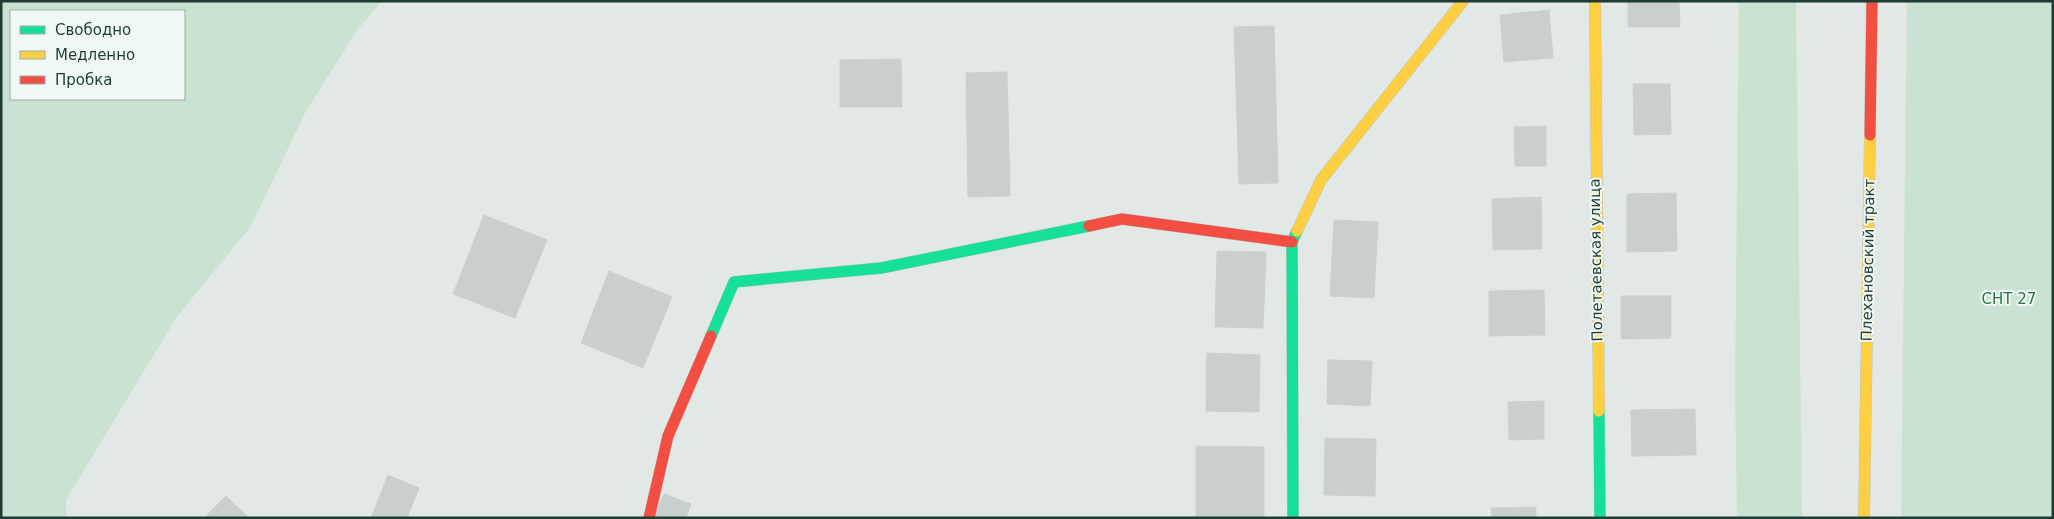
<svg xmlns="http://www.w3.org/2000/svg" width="2054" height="519" font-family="'DejaVu Sans',sans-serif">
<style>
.green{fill:#cae2d1;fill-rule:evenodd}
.building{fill:#c9cfcd;stroke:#cbd1ce}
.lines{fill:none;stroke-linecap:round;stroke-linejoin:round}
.fast-casing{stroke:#bec6c3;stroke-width:12}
.slow-casing{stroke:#bec6c3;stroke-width:12}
.jam-casing{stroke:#bec6c3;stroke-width:12}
.fast{stroke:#16e098;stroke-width:11}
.slow{stroke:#ffcf43;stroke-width:11}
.jam{stroke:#f24e42;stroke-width:11}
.labels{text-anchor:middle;stroke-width:4;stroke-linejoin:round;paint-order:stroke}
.street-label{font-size:15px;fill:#1f3c34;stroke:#eff8f4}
.park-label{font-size:15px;fill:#277545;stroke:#eff8f4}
</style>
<rect width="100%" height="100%" fill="#e2e8e5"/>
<g class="green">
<path d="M1,1H382L358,29L306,111L251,226L176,318L66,500V518H1ZM11,11H184V99H11Z"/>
<path d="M1739,1H1796L1802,518H1737L1735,385Z"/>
<path d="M1907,1H2053V518H1901Z"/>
</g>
<g class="building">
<path d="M1628,1H1679L1680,27H1628Z"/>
<path d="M1549,10L1553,58L1504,62L1500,15Z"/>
<path d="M1274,26L1278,183L1239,184L1234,27Z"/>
<path d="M901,59L902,107H840V60Z"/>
<path d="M1007,72L1010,196L968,197L966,73Z"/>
<path d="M1633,84H1670L1671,134L1634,135Z"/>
<path d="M1546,126V166H1515L1514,127Z"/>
<path d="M1676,193L1677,251L1627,252V194Z"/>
<path d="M1541,197L1542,249L1493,250L1492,199Z"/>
<path d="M484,215L547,240L515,318L453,294Z"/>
<path d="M1334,220L1378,222L1374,298L1330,296Z"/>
<path d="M1217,251L1266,252L1263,328L1215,327Z"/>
<path d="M609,271L672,297L643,368L581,343Z"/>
<path d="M1544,290L1545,335L1489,336V291Z"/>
<path d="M1621,296H1671V338L1621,339Z"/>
<path d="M1207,353L1260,355L1259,412L1206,411Z"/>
<path d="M1328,360L1372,361L1370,406L1327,404Z"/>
<path d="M1544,401V439L1509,440L1508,402Z"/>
<path d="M1695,409L1696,455L1632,456L1631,410Z"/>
<path d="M1325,438L1376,439L1375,496L1324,495Z"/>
<path d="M1196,446L1264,447V517H1196Z"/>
<path d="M388,475L419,488L407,518H371Z"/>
<path d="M664,494L691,504L686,518H654Z"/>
<path d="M226,496L247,516L246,518H204Z"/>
<path d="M1536,507V518H1492L1491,508Z"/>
</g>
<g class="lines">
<defs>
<g id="fast">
<path d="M711,336L734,282L881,268L1089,226"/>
<path d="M1599,411L1600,518"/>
<path d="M1293,518L1292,242L1297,231"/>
</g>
<g id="slow">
<path d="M1595,1L1599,411"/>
<path d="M1297,231L1321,180L1463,1"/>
<path d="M1864,518L1870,135"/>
</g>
<g id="jam">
<path d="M1870,135L1872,1"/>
<path d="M1089,226L1122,219L1292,242"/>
<path d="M649,518L668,436L711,336"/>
</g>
</defs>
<use href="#fast" class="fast-casing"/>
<use href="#slow" class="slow-casing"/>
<use href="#jam" class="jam-casing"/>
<use href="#fast" class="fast"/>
<use href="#slow" class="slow"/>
<use href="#jam" class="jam"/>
</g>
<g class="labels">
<g class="street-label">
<text transform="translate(1596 260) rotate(-91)" y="5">Полетаевская улица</text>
<text transform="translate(1868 260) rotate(-89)" y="5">Плехановский тракт</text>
</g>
<g class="park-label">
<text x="2009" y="304">СНТ 27</text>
</g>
</g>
<rect width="2054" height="519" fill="none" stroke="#1f3c34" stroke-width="5"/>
<rect x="10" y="10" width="175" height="90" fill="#eff8f4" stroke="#9cada7"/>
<rect x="20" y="26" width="25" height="8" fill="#16e098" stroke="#9cada7"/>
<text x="55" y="35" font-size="15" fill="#1f3c34">Свободно</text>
<rect x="20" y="51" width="25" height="8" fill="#ffcf43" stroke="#9cada7"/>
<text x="55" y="60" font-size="15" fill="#1f3c34">Медленно</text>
<rect x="20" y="76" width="25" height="8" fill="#f24e42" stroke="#9cada7"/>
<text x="55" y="85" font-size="15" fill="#1f3c34">Пробка</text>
</svg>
